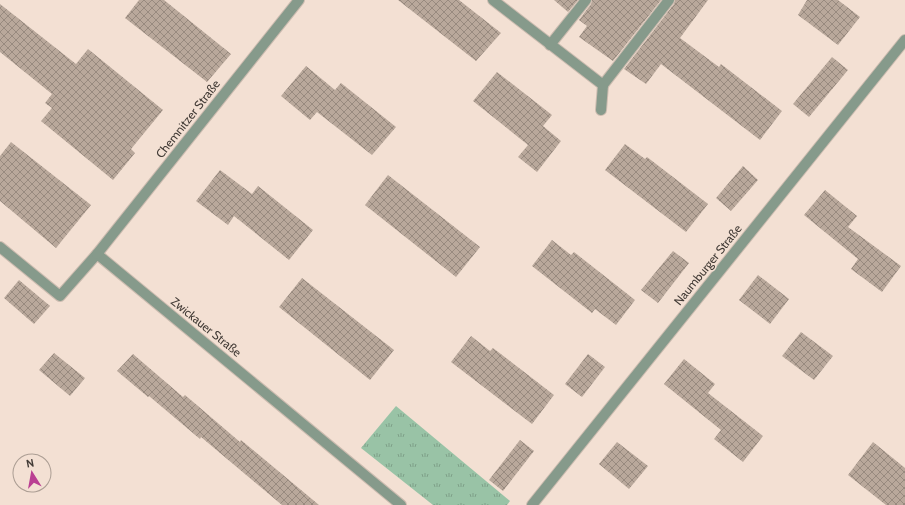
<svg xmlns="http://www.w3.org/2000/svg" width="905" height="505" font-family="Cabin,sans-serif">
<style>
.park{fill:url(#park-tufts)}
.building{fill:url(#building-cross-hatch)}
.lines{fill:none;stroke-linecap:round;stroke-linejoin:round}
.minor-casing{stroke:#ccbcb0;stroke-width:12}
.minor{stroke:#869a8b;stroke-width:10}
.labels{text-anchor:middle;stroke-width:3;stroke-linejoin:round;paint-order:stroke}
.street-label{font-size:12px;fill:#423b36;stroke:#f3e0d3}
</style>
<defs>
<pattern id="park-tufts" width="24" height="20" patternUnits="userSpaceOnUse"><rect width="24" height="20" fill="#99c3a6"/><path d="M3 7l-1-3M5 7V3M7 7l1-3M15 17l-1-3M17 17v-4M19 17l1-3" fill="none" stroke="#7ea088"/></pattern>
<pattern id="building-cross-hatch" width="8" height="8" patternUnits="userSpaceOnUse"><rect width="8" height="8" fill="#b9a89b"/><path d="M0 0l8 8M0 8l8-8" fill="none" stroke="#988a7f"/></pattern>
</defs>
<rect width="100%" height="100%" fill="#f3e0d3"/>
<path class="park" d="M396,406L510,501L507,505H433L361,448Z"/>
<g class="building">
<path d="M139,0H164L231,54L207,82L125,18Z"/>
<path d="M398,0H459L501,33L476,61Z"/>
<path d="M554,0H578L568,12Z"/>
<path d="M592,0H661L613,61L579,37L587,26L579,20L591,4Z"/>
<path d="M675,0H708L680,38L719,67L721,64L782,111L760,140L661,64L646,84L624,69L674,4Z"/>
<path d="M807,0H838L860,17L838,45L798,15Z"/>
<path d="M0,4L76,64L88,49L163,110L131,149L135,153L113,180L41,121L52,108L45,103L52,94L0,52Z"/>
<path d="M832,57L848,70L809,117L793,104Z"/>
<path d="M306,66L335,90L341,83L396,127L372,155L317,112L310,120L281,96Z"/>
<path d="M497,72L552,115L543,126L561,141L537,172L518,157L528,145L473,101Z"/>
<path d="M11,142L91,205L56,248L0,201V156Z"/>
<path d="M625,144L645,159L647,157L708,204L686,232L605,170Z"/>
<path d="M743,166L758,180L731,211L716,198Z"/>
<path d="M220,170L252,194L258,186L313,230L289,260L234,216L228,225L196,201Z"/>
<path d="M388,175L480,247L456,277L365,205Z"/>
<path d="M825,190L857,216L848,227L901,266L882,292L851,269L858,259L804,215Z"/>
<path d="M552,240L571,255L574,252L635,300L616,325L595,309L592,313L532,266Z"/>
<path d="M673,251L689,263L658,303L641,290Z"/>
<path d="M758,275L789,299L770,324L739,300Z"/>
<path d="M302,278L394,350L370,380L279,307Z"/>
<path d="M19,280L50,306L34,324L4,298Z"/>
<path d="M801,332L833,356L814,380L782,356Z"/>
<path d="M471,336L490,351L493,348L554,395L532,424L451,362Z"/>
<path d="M54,353L85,378L70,396L39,370Z"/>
<path d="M133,354L183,397L185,395L240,442L241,440L319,505H282L201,437L200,439L149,396L148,397L117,371Z"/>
<path d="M588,354L605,367L582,397L565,384Z"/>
<path d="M684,359L715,384L708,393L763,436L743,462L714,439L721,430L664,384Z"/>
<path d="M520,440L534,451L503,491L489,480Z"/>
<path d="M617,442L648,466L629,489L599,464Z"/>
<path d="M873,442L905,468V505H886L848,475Z"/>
</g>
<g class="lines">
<defs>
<g id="minor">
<path d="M493,0L603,85L601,110"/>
<path d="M550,45L586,0"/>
<path d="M603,85L669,0"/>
<path d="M0,247L60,296L97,254L401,505"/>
<path d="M97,254L299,0"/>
<path d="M532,505L905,40"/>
</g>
</defs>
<use href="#minor" class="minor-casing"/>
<use href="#minor" class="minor"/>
</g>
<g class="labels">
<g class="street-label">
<text transform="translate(188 119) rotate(-52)" y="4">Chemnitzer Straße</text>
<text transform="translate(708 265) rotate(-51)" y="4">Naumburger Straße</text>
<text transform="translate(206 327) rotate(39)" y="4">Zwickauer Straße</text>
</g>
</g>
<g transform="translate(32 473) rotate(349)"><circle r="19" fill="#f3e0d3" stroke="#ac9e94"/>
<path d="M0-3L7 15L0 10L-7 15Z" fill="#ba3f92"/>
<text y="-6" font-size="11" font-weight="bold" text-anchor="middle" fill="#423b36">N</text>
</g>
</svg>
